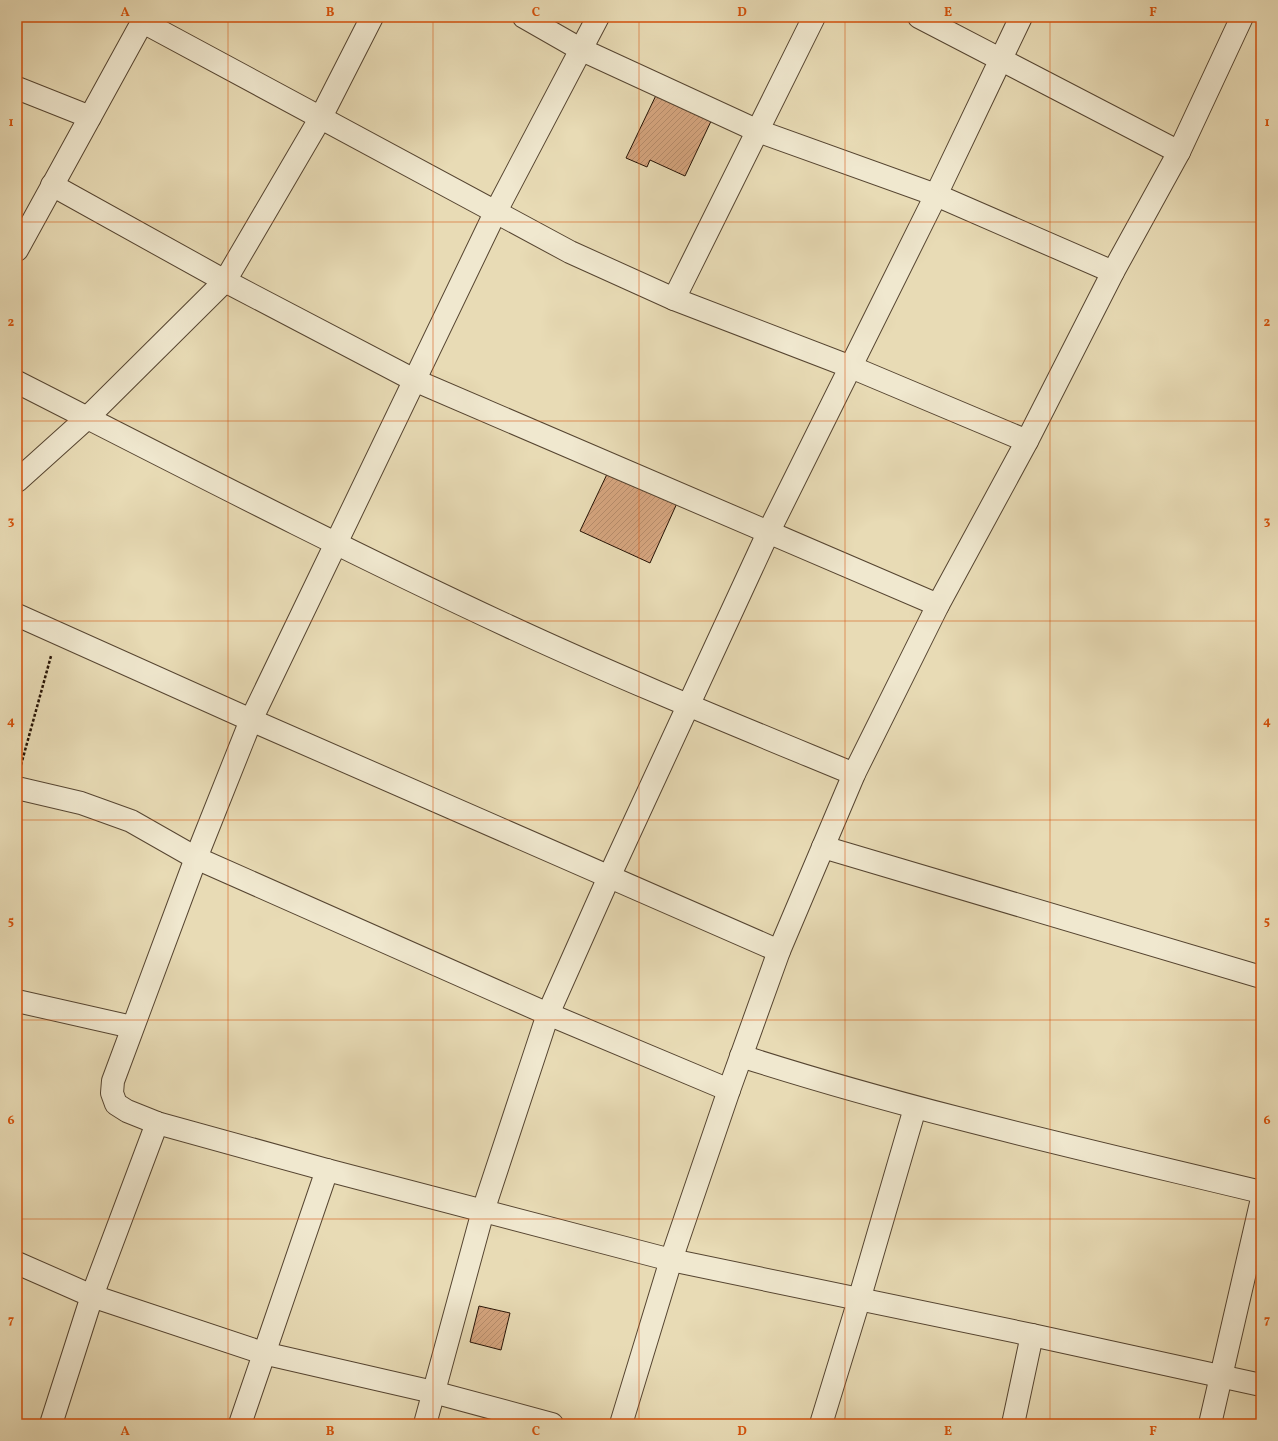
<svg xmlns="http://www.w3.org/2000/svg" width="1278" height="1441" font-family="Vollkorn,serif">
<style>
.building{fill:url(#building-hatch);stroke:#261305}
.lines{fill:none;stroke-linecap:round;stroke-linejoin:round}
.street-casing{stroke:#564531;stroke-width:24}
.path{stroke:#261305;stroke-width:2.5;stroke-dasharray:3 2;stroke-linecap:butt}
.street{stroke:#f0e8cf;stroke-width:22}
.grid{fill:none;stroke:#d5520b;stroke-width:1;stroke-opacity:0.55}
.neatline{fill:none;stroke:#d5520b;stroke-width:1.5}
.grid-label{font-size:13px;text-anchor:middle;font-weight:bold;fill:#d5520b}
</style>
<defs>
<pattern id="building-hatch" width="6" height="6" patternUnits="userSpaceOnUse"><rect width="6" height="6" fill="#d4a47e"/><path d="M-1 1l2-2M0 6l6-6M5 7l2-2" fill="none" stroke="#b68c6b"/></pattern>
</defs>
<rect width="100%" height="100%" fill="#e8dbb5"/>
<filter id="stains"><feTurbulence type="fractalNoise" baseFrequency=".005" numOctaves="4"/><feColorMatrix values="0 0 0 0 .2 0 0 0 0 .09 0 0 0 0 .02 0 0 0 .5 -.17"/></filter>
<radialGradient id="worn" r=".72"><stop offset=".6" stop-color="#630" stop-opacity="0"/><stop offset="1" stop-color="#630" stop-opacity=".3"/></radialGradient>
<g class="building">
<path d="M659,89L714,115L685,176L650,160L647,167L626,158Z"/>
<path d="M609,470L678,501L650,563L580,531Z"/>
<path d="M479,1306L510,1313L501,1350L470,1342Z"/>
</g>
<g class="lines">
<defs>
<g id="street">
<path d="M524,17L580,49L758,131L936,195L1113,272"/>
<path d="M598,17L495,213L251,720L196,858L113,1081L112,1093L116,1104L127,1111L157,1123L327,1170L671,1260L1032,1335L1261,1385"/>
<path d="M919,17L1179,152"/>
<path d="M143,22L570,252L674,299L851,367L1027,441"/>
<path d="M17,88L90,117"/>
<path d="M52,185L225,281L414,380L938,605"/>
<path d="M17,250L145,17"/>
<path d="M674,299L814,17"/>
<path d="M17,382C180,465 342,549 508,626C622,679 738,726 854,774"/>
<path d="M17,481L87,418L225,281L321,117L372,17"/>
<path d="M17,615L251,720L779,951"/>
<path d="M17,788L81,803L131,821L196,858L548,1014L729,1090"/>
<path d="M823,847L1261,977"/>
<path d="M17,1001L132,1027"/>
<path d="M741,1056C912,1111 1087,1150 1261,1192"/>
<path d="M17,1263L92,1296L263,1353L433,1392L552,1424"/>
<path d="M51,1424L92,1296L157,1123"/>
<path d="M240,1424L327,1170"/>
<path d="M425,1424L483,1211L548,1014L609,877L768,533L936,195L1021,17"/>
<path d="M621,1424L671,1260L729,1090L779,951L854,774L938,605L1027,441L1113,272L1179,152L1242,17"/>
<path d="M821,1424L859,1300L915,1108"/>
<path d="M1013,1424L1032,1335"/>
<path d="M1210,1424L1261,1203"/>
</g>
</defs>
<use href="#street" class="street-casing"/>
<path class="path" d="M21,765L51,656"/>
<use href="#street" class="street"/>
</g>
<path class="grid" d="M228,17V1424M433,17V1424M639,17V1424M845,17V1424M1050,17V1424M17,222H1261M17,421H1261M17,621H1261M17,820H1261M17,1020H1261M17,1219H1261"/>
<rect width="1278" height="1441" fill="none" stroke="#e8dbb5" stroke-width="44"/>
<rect x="22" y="22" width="1234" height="1397" class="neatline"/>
<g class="grid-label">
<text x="125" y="16">A</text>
<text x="330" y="16">B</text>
<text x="536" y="16">C</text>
<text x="742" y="16">D</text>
<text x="948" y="16">E</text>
<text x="1153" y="16">F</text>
<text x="11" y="126">1</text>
<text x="1267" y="126">1</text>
<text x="11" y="326">2</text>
<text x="1267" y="326">2</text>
<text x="11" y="525">3</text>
<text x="1267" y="525">3</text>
<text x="11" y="725">4</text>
<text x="1267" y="725">4</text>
<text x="11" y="925">5</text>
<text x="1267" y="925">5</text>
<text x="11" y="1124">6</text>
<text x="1267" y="1124">6</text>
<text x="11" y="1324">7</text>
<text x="1267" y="1324">7</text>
<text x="125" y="1435">A</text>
<text x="330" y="1435">B</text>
<text x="536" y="1435">C</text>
<text x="742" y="1435">D</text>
<text x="948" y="1435">E</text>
<text x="1153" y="1435">F</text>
</g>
<rect width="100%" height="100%" filter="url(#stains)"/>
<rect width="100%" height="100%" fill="url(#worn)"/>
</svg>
